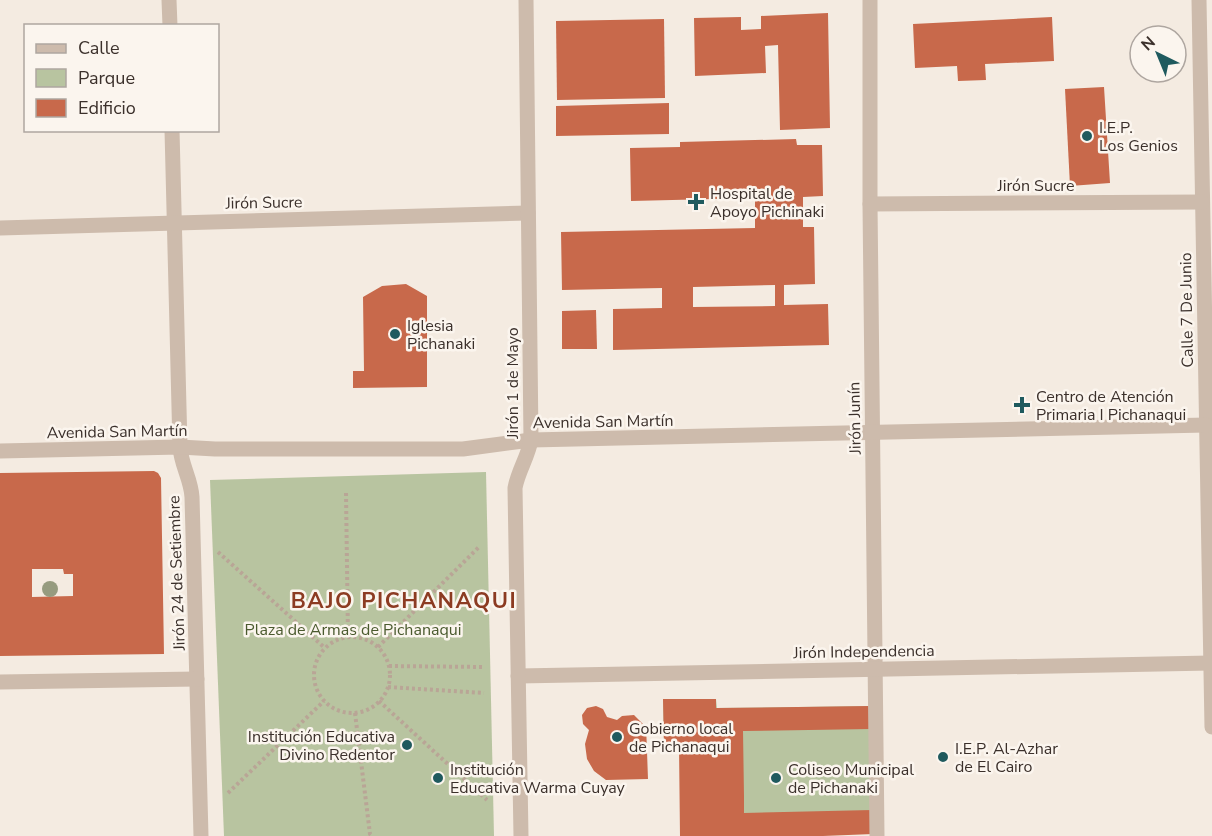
<svg xmlns="http://www.w3.org/2000/svg" width="1212" height="836" font-family="'Nunito Sans',sans-serif">
<style>
.green{fill:#b8c4a0}
.building{fill:#c8694b;fill-rule:evenodd}
.lines{fill:none;stroke-linecap:round;stroke-linejoin:round}
.path{stroke:#b9a596;stroke-width:4;stroke-dasharray:3 3;stroke-linecap:butt}
.minor{stroke:#cdbbac;stroke-width:15}
.tree{fill:#969b7f}
.poi-dot{fill:#1f5a5e;stroke:#fbf5ee;stroke-width:2}
.labels{text-anchor:middle;stroke-width:5;stroke-linejoin:round;paint-order:stroke}
.poi-label{font-size:16px;fill:#3b302b;stroke:#fbf5ee;text-anchor:start}
.street-label{font-size:16px;fill:#3b302b;stroke:#fbf5ee}
.park-label{font-size:16px;fill:#4a5a2e;stroke:#fbf5ee}
.district-label{font-size:22px;font-weight:bold;letter-spacing:1.5px;fill:#8c3b22;stroke:#fbf5ee}
</style>
<rect width="100%" height="100%" fill="#f4ebe1"/>
<g class="green">
<path d="M486,472L494,836H224L210,480Z"/>
<path d="M663,699H716L717,708L870,706L872,810L715,836L679,745H664Z"/>
</g>
<g class="building">
<path d="M828,13L830,128L780,130L778,45L765,46L766,73L695,76L694,18L741,17V30L761,29V16Z"/>
<path d="M1052,17L1054,61L985,64L986,80L958,81L957,66L915,68L913,24Z"/>
<path d="M664,19L665,98L557,100L556,21Z"/>
<path d="M1104,87L1110,183L1070,186L1065,89Z"/>
<path d="M669,103V134L556,136V106Z"/>
<path d="M796,139L797,145H822L823,196L803,197V227H814L815,284L784,285V305L828,304L829,345L613,350V309L662,308V288L562,290L561,232L755,228V198L631,201L630,148L680,147V142ZM775,285V306L693,307V287Z"/>
<path d="M406,284L427,296V387L353,388V371H364L363,297L382,286Z"/>
<path d="M596,310L597,349H562V311Z"/>
<path d="M154,471L158,473L161,478L164,654L0,656V473ZM32,569H63L64,574H73V596L32,597Z"/>
<path d="M663,699H716V708L870,706L871,729L743,731L744,796V813L872,810L873,834L823,836H680L679,745H664Z"/>
<path d="M596,706L603,709L607,717L617,720L622,716L634,715L643,724H646L648,779L606,780L594,771L587,759L585,744L589,730L583,724L582,715L587,708Z"/>
</g>
<g class="lines">
<g class="path">
<path d="M346,493L348,637"/>
<path d="M218,552L325,648"/>
<circle cx="352" cy="675" r="38"/>
<path d="M378,647L480,546"/>
<path d="M389,666L483,667"/>
<path d="M388,687L484,693"/>
<path d="M379,701L487,800"/>
<path d="M355,713L370,834L372,836"/>
<path d="M228,793L324,701"/>
</g>
<g class="minor">
<path d="M169,0L170,26"/>
<path d="M870,0V204L877,836"/>
<path d="M1199,0L1212,727"/>
<path d="M172,130L180,447C181,465 191,479 192,497L201,836"/>
<path d="M870,204L1202,202"/>
<path d="M0,228L528,213"/>
<path d="M0,451L180,447L215,449H463L531,440L1206,425"/>
<path d="M518,676L1211,663"/>
<path d="M0,682L197,679"/>
<path d="M521,836L515,488C518,471 528,457 531,440L526,0"/>
</g>
</g>
<circle class="tree" cx="50" cy="589" r="8"/>
<g class="poi-dot">
<circle cx="1087" cy="136" r="6"/>
<path d="M693 193h6v6h6v6h-6v6h-6v-6h-6v-6h6z"/>
<circle cx="395" cy="334" r="6"/>
<path d="M1019 396h6v6h6v6h-6v6h-6v-6h-6v-6h6z"/>
<circle cx="617" cy="737" r="6"/>
<circle cx="407" cy="745" r="6"/>
<circle cx="943" cy="757" r="6"/>
<circle cx="438" cy="778" r="6"/>
<circle cx="776" cy="778" r="6"/>
</g>
<g class="labels">
<g class="poi-label">
<text x="1099" y="133">I.E.P.<tspan x="1099" dy="18">Los Genios</tspan></text>
<text x="710" y="199">Hospital de<tspan x="710" dy="18">Apoyo Pichinaki</tspan></text>
<text x="407" y="331">Iglesia<tspan x="407" dy="18">Pichanaki</tspan></text>
<text x="1036" y="402">Centro de Atención<tspan x="1036" dy="18">Primaria I Pichanaqui</tspan></text>
<text x="629" y="734">Gobierno local<tspan x="629" dy="18">de Pichanaqui</tspan></text>
<text x="395" y="742" text-anchor="end">Institución Educativa<tspan x="395" dy="18">Divino Redentor</tspan></text>
<text x="955" y="754">I.E.P. Al-Azhar<tspan x="955" dy="18">de El Cairo</tspan></text>
<text x="450" y="775">Institución<tspan x="450" dy="18">Educativa Warma Cuyay</tspan></text>
<text x="788" y="775">Coliseo Municipal<tspan x="788" dy="18">de Pichanaki</tspan></text>
</g>
<g class="street-label">
<text x="1036" y="191">Jirón Sucre</text>
<text transform="translate(264 202) rotate(-1)" y="6">Jirón Sucre</text>
<text transform="translate(1186 310) rotate(-91)" y="6">Calle 7 De Junio</text>
<text transform="translate(512 383) rotate(-90)" y="6">Jirón 1 de Mayo</text>
<text transform="translate(854 418) rotate(-91)" y="6">Jirón Junín</text>
<text transform="translate(603 421) rotate(-1)" y="6">Avenida San Martín</text>
<text transform="translate(117 431) rotate(-1)" y="6">Avenida San Martín</text>
<text transform="translate(176 573) rotate(-92)" y="6">Jirón 24 de Setiembre</text>
<text transform="translate(864 651) rotate(-1)" y="6">Jirón Independencia</text>
</g>
<g class="park-label">
<text x="353" y="635">Plaza de Armas de Pichanaqui</text>
</g>
<g class="district-label">
<text x="404" y="608">BAJO PICHANAQUI</text>
</g>
</g>
<rect x="24" y="24" width="195" height="108" fill="#fbf5ee" stroke="#aea6a0" stroke-width="1.5"/>
<rect x="36" y="44" width="30" height="9" fill="#cdbbac" stroke="#aea6a0" stroke-width="1.5"/>
<text x="78" y="54" font-size="18" fill="#3b302b">Calle</text>
<rect x="36" y="69" width="30" height="18" fill="#b8c4a0" stroke="#aea6a0" stroke-width="1.5"/>
<text x="78" y="84" font-size="18" fill="#3b302b">Parque</text>
<rect x="36" y="99" width="30" height="18" fill="#c8694b" stroke="#aea6a0" stroke-width="1.5"/>
<text x="78" y="114" font-size="18" fill="#3b302b">Edificio</text>
<g transform="translate(1158 54) rotate(317)"><circle r="28" fill="#fbf5ee" stroke="#aea6a0" stroke-width="1.5"/>
<path d="M0-4.5L10 22L0 15L-10 22Z" fill="#1f5a5e"/>
<text y="-9" font-size="16" font-weight="bold" text-anchor="middle" fill="#3b302b">N</text>
</g>
</svg>
